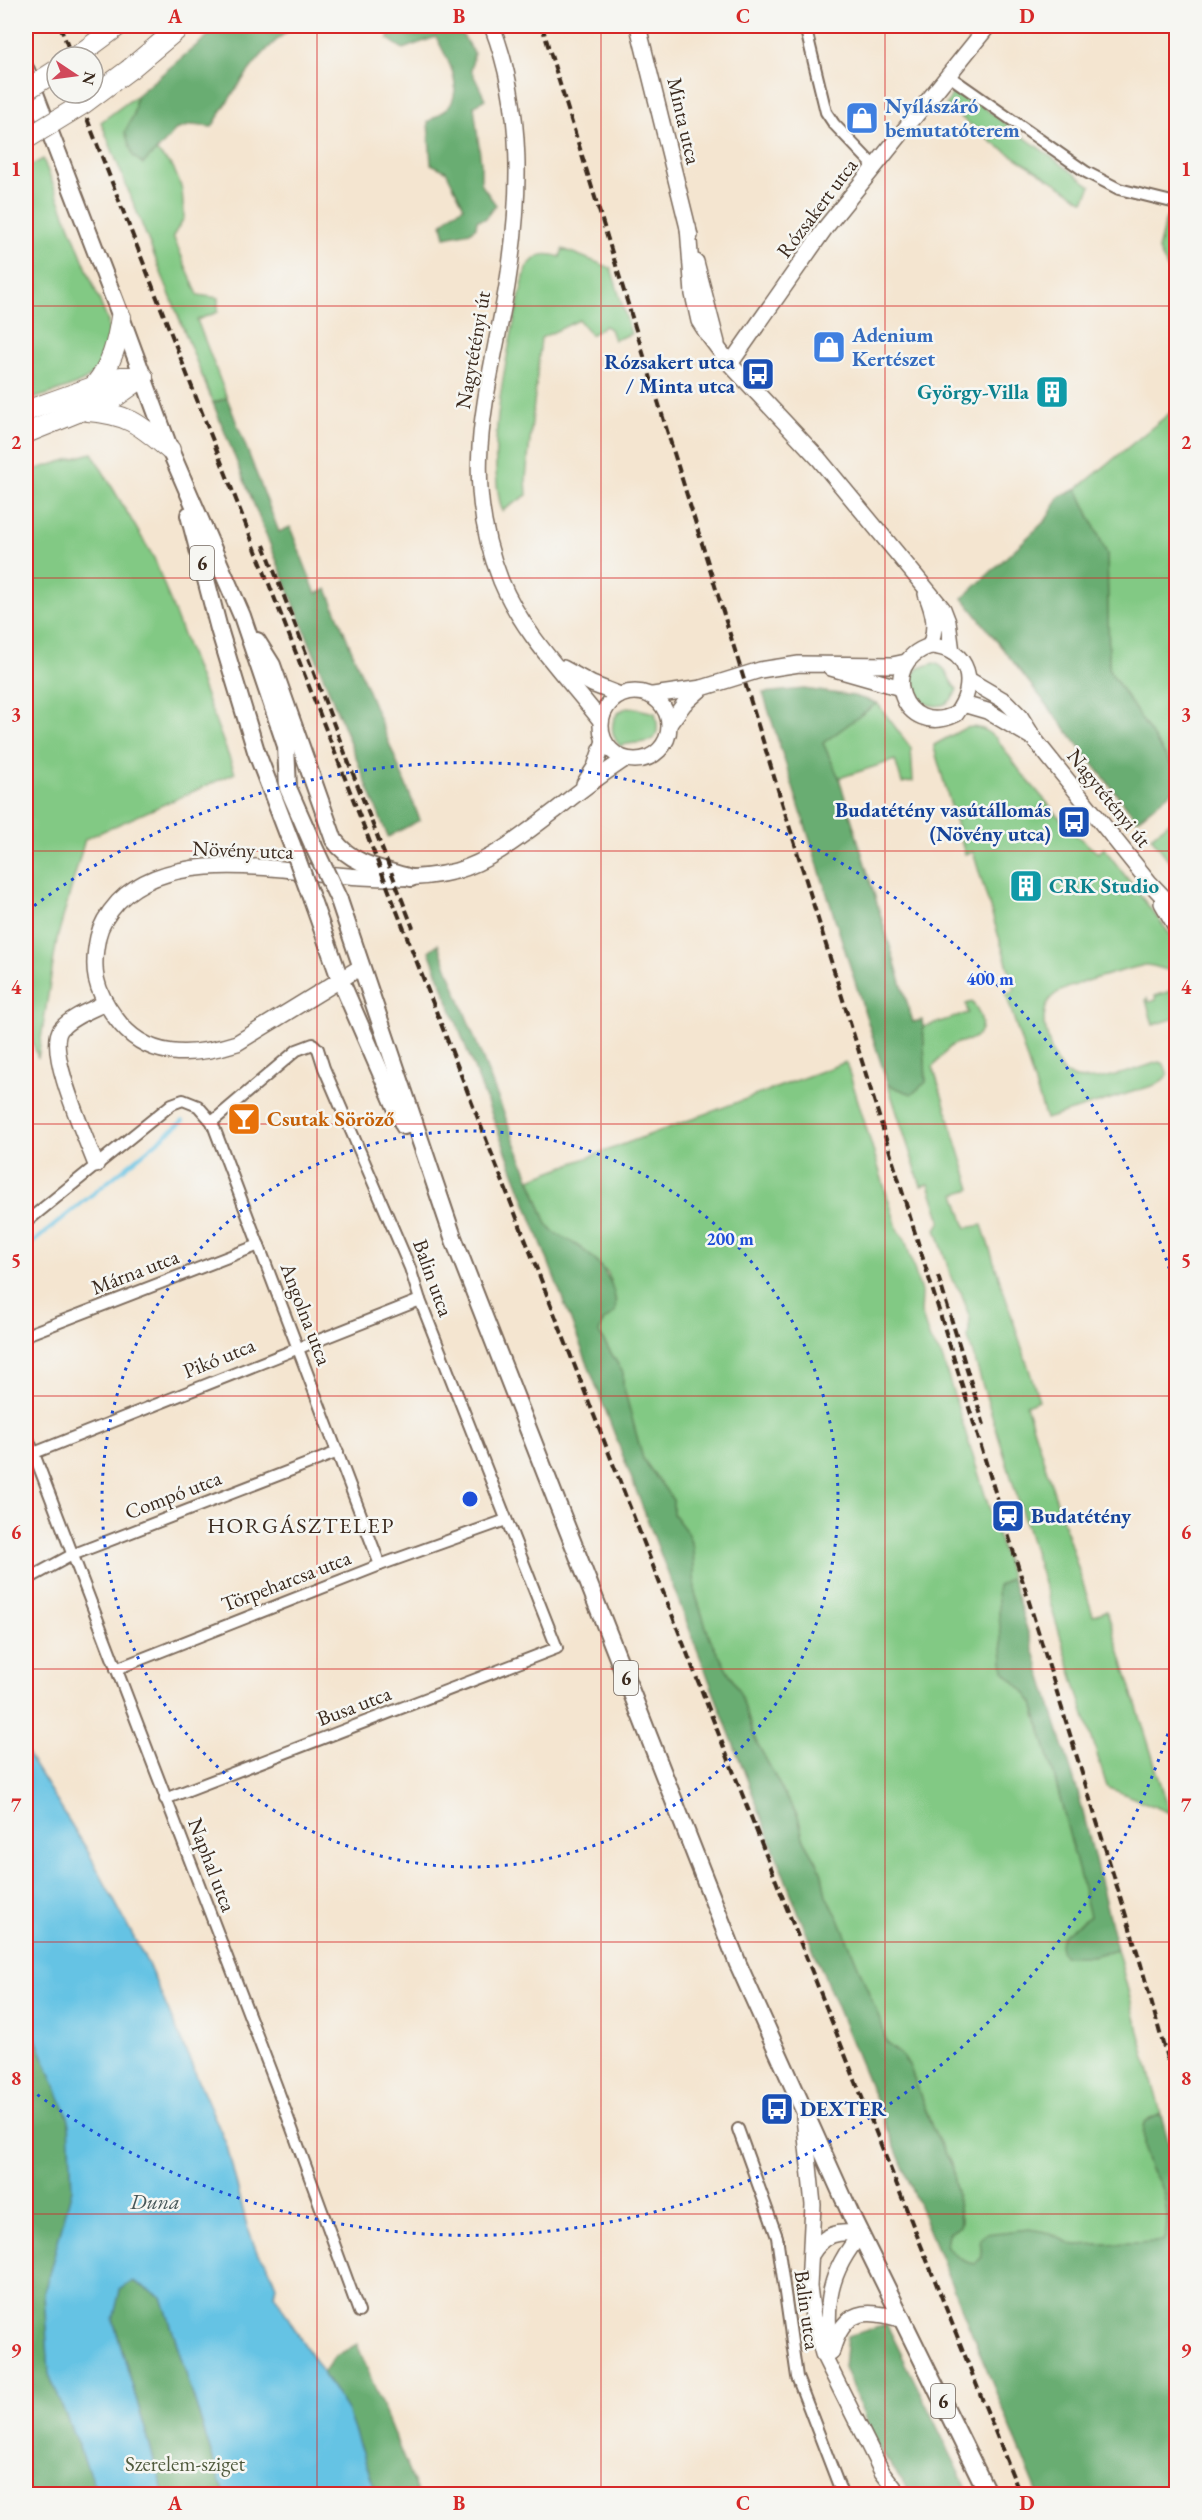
<svg xmlns="http://www.w3.org/2000/svg" width="1202" height="2520" font-family="'EB Garamond',serif">
<style>
.green{fill:#82c984;stroke:#5e7a51;stroke-width:1.5}
.forest{fill:#69ad72;stroke:#526c48;stroke-width:1.5}
.water{fill:#65c3e4;stroke:#507681;stroke-width:1.5}
.lines{fill:none;stroke-linecap:round;stroke-linejoin:round}
.stream{stroke:#65c3e4;stroke-width:4}
.street-casing{stroke:#7c6b5c;stroke-width:14}
.secondary-casing{stroke:#7c6b5c;stroke-width:18}
.primary-casing{stroke:#7c6b5c;stroke-width:20}
.highway-casing{stroke:#7c6b5c;stroke-width:22}
.street{stroke:#fff;stroke-width:10}
.secondary{stroke:#fff;stroke-width:15}
.primary{stroke:#fff;stroke-width:16}
.highway{stroke:#fff;stroke-width:20}
.rail{stroke:#3b2a1e;stroke-width:4;stroke-dasharray:9 4.5;stroke-linecap:butt}
.primary-bridge-casing{stroke:#7c6b5c;stroke-width:20;stroke-linecap:butt}
.highway-bridge-casing{stroke:#7c6b5c;stroke-width:22;stroke-linecap:butt}
.primary-bridge{stroke:#fff;stroke-width:16}
.highway-bridge{stroke:#fff;stroke-width:20}
.grid{fill:none;stroke:#d62828;stroke-width:1.5;stroke-opacity:0.55}
.ring{fill:none;stroke:#1d4ed8;stroke-width:3;stroke-dasharray:3 6}
.labels{text-anchor:middle;stroke-width:5;stroke-linejoin:round;paint-order:stroke}
.shield{fill:#f6f6f2;stroke:#73675e;stroke-width:1.5}
.shield-label{font-size:20px;font-weight:bold;fill:#3b2a1e}
.shop-label{font-size:21px;font-weight:bold;fill:#366cbe;stroke:#f6f6f2;text-anchor:start}
.street-label{font-size:21px;fill:#3b2a1e;stroke:#f6f6f2}
.transit-label{font-size:21px;font-weight:bold;fill:#164399;stroke:#f6f6f2;text-anchor:end}
.culture-label{font-size:21px;font-weight:bold;fill:#0d838f;stroke:#f6f6f2;text-anchor:end}
.food-label{font-size:21px;font-weight:bold;fill:#c56008;stroke:#f6f6f2;text-anchor:start}
.park-label{font-size:21px;fill:#505a3d;stroke:#f6f6f2}
.neighbourhood-label{font-size:22px;letter-spacing:1.5px;fill:#3b2a1e;stroke:#f6f6f2}
.water-label{font-size:22px;font-style:italic;fill:#485859;stroke:#f6f6f2}
.centre{fill:#1d4ed8;stroke:#f6f6f2;stroke-width:3}
.ring-label{font-size:18px;text-anchor:middle;font-weight:bold;fill:#1d4ed8;stroke:#f6f6f2;stroke-width:5;stroke-linejoin:round;paint-order:stroke}
.neatline{fill:none;stroke:#d62828;stroke-width:2}
.grid-label{font-size:20px;text-anchor:middle;font-weight:bold;fill:#d62828}
</style>
<rect width="100%" height="100%" fill="#f6f6f2"/>
<filter id="ink" filterUnits="userSpaceOnUse"><feTurbulence type="fractalNoise" baseFrequency=".0167" numOctaves="2"/><feDisplacementMap in="SourceGraphic" scale="12" xChannelSelector="R" yChannelSelector="G"/><feConvolveMatrix kernelMatrix="1 2 1 2 8 2 1 2 1" color-interpolation-filters="sRGB"/></filter>
<filter id="wash" filterUnits="userSpaceOnUse"><feTurbulence type="fractalNoise" baseFrequency=".008" numOctaves="4" result="noise"/><feDisplacementMap in="SourceGraphic" scale="24" xChannelSelector="R" yChannelSelector="G"/><feGaussianBlur stdDeviation="1.35" result="paint"/><feColorMatrix in="noise" values="0 0 0 0 0 0 0 0 0 0 0 0 0 0 0 0 0 1.4 0 .05"/><feComposite in="paint" operator="in"/></filter>
<g filter="url(#wash)">
<rect width="100%" height="100%" fill="#f4e5d0"/>
<g class="green">
<path d="M952,94L972,99L1091,186L1084,201L993,143L946,105Z"/>
<path d="M136,96L134,114L125,132L143,164L155,150L173,167L182,189L184,218L173,236L198,295L218,298V312L197,320L227,398L213,403L101,122Z"/>
<path d="M43,159L108,322C108,330 111,339 110,346C104,384 55,391 26,401V168Z"/>
<path d="M1166,218L1176,220V286L1158,249Z"/>
<path d="M563,249L611,268L631,334L614,340L610,329L605,326L591,335L579,320L541,338L526,478L527,495L502,511C483,443 511,337 526,268C537,254 543,252 560,257Z"/>
<path d="M1176,408V766L1170,763L1109,670L1107,554L1077,489Z"/>
<path d="M92,453L154,558L235,773L85,839L57,939L38,1058L26,1022V472Z"/>
<path d="M934,663C949,667 947,681 957,689C952,705 939,709 924,703L914,686L908,682L917,669Z"/>
<path d="M877,703L911,748L913,781L902,783L895,760L839,778L823,743Z"/>
<path d="M629,707L655,713C665,750 641,739 620,746C608,732 610,713 629,707Z"/>
<path d="M973,727L983,729L996,738L1020,771L1071,831L1098,853L1104,848L1176,942V971C1165,972 1155,964 1144,965C1126,970 1063,985 1053,996C1046,1002 1044,1014 1044,1023C1048,1037 1051,1058 1062,1070C1081,1092 1135,1069 1159,1062L1164,1064L1168,1075L1158,1084L1046,1119L1006,994L1015,990L973,852L965,854L934,748V745L965,728Z"/>
<path d="M1176,817V870L1151,837Z"/>
<path d="M1176,989V1018L1153,1025L1146,1000L1147,998L1149,1002L1156,1000L1155,996Z"/>
<path d="M972,1002C981,1013 988,1031 972,1039C966,1042 958,1041 953,1045C945,1050 939,1060 933,1067L971,1189L955,1194L966,1228L982,1225L1039,1400L1026,1405L1093,1615L1107,1611L1170,1813L1107,1787L968,1338L970,1319L961,1292L952,1280L936,1229L941,1221L929,1184L921,1186L888,1085L912,1094L926,1082L923,1027L968,1013L966,1004Z"/>
<path d="M846,1062L898,1231L905,1239L922,1295L921,1313L930,1340L942,1357L1011,1578L999,1586L1004,1670L1025,1692L1033,1703L1054,1775L1091,1916L1071,1929L1092,1956L1117,1949L1161,2114L1146,2121C1141,2129 1145,2158 1149,2167C1150,2171 1155,2175 1157,2179C1167,2196 1170,2223 1163,2242L1074,2245L1046,2232L980,2239L982,2257L976,2264C962,2263 954,2255 946,2245L948,2234L960,2226L961,2219L951,2164L933,2130L909,2065L900,2054L886,2043L882,2025L838,1917L826,1896L822,1874L817,1862L803,1838L798,1816L786,1797L755,1739L740,1693L710,1639L695,1593L693,1548L687,1532L673,1514V1500L643,1459L623,1385V1373L599,1333L603,1322L616,1302L608,1273L565,1239L554,1235L547,1224L530,1179Z"/>
</g>
<g class="forest">
<path d="M220,26H297C264,42 231,95 212,127L192,125L175,130C167,144 153,152 143,164L133,156L125,132L134,114L136,96Z"/>
<path d="M390,26H459L458,28L474,53L471,70L485,99L474,106L481,163V184L496,205L485,219L477,220L476,227L470,232L445,237L442,224L453,213L464,207L446,171L431,164L428,122C434,117 447,111 451,104C463,83 446,56 436,37L403,49L388,39Z"/>
<path d="M227,398L279,532L290,527L316,594L327,589L420,820L388,837L213,403Z"/>
<path d="M1077,489L1107,554L1109,670L1170,763L1176,766V788L1137,820L963,598L1046,520L1060,496Z"/>
<path d="M804,689L854,696L877,703L823,743L839,778L913,1022L922,1020L923,1027L926,1082L912,1094L888,1085L763,693Z"/>
<path d="M438,944L547,1224C556,1237 561,1235 573,1243C597,1257 619,1283 615,1312L603,1322L599,1333L623,1373V1385L643,1459L673,1500V1514L687,1532L693,1548L695,1593L710,1639L740,1693L755,1739L786,1797L798,1816L803,1838L817,1862L822,1874L826,1896L838,1917L882,2025L886,2043L900,2054L909,2065L933,2130L951,2164L961,2219L960,2226L948,2234L946,2245C954,2255 962,2263 975,2264L982,2257L980,2239L986,2234L1029,2229L1046,2232L1074,2245L1163,2242C1171,2224 1167,2196 1157,2179C1155,2175 1150,2171 1149,2167C1145,2158 1141,2129 1146,2121L1161,2114L1176,2171V2494H1038L800,1917L429,951Z"/>
<path d="M1011,1578L1079,1796L1117,1949L1092,1956H1064C1050,1934 1076,1928 1090,1916L1054,1775L1033,1703L1025,1692L1004,1671L997,1591L998,1586Z"/>
<path d="M26,2015L69,2119L72,2189L44,2293L49,2374L98,2494H26Z"/>
<path d="M133,2281L162,2297L224,2494H164L113,2319L120,2290Z"/>
<path d="M887,2325L970,2494H912L876,2445L844,2367L847,2336Z"/>
<path d="M357,2344L418,2494H377L347,2411L323,2373L334,2357Z"/>
</g>
<path class="water" d="M26,1752L86,1848L148,1964L227,2146L247,2226L258,2255L267,2263L276,2286L274,2294L299,2336L347,2411L377,2494H224L162,2297L133,2281L120,2290L113,2320L164,2494H98L49,2374L44,2293L72,2189L69,2119L26,2015Z"/>
<g class="lines">
<path class="stream" d="M26,1248L183,1121"/>
</g>
</g>
<g filter="url(#ink)">
<g class="lines">
<defs>
<g id="street">
<path d="M805,26L826,112L834,124L875,167"/>
<path d="M949,76L1086,172L1119,189L1176,203"/>
<path d="M26,1222L172,1104L183,1100L198,1106L212,1122L380,1565"/>
<path d="M26,1335L259,1245"/>
<path d="M26,1433L276,2085L359,2312"/>
<path d="M34,1453L420,1300"/>
<path d="M26,1580L72,1555L338,1452"/>
<path d="M116,1669L380,1565L506,1520"/>
<path d="M165,1799L557,1648L420,1300L410,1268L324,1068L318,1049L313,1044L297,1050L212,1122"/>
<path d="M738,2129L777,2237L797,2377L842,2494"/>
</g>
<g id="secondary">
<path d="M492,26C524,109 521,199 507,286C489,393 458,473 501,581C523,634 566,676 601,721"/>
<path d="M638,26L690,236"/>
<path d="M688,227L693,294L699,321L708,335L730,364L819,459L943,609L948,622L952,652"/>
<path d="M696,262L717,343"/>
<path d="M730,364L826,227L988,26"/>
<path d="M926,594C934,613 937,627 930,646"/>
<path d="M930,646C970,648 978,686 956,714C903,740 876,663 930,646Z"/>
<path d="M563,668L592,684L620,695"/>
<path d="M831,668L901,688"/>
<path d="M969,680L1005,701L1020,716L1035,740L1149,882L1176,910"/>
<circle cx="635" cy="726" r="34"/>
<path d="M653,695L702,688L760,670L799,664L892,665L906,662"/>
<path d="M963,704L987,711L1033,738"/>
<path d="M670,723L684,704L702,688"/>
<path d="M584,784L595,767L604,741"/>
<path d="M1162,903L1176,927"/>
<path d="M361,967L237,1043C193,1057 146,1061 115,1017C95,990 91,970 98,937C101,923 109,912 118,902C174,844 289,873 362,877C392,879 426,879 456,871C494,860 525,833 556,810C578,792 601,775 625,759"/>
<path d="M96,1165C87,1140 45,1050 61,1029C71,1017 91,1010 105,1003"/>
<path d="M804,2117L813,2205L809,2287L813,2317L823,2354L882,2472L899,2494"/>
<path d="M811,2255C824,2234 837,2230 861,2234"/>
<path d="M832,2351C843,2309 866,2308 903,2320"/>
<path d="M831,2352C824,2305 829,2271 861,2234"/>
</g>
<g id="primary">
<path d="M26,70L121,317L170,450L242,616L286,746L288,788L313,845"/>
<path d="M189,515L219,629L256,751L292,845"/>
<path d="M257,641L272,665L334,840C352,865 382,869 411,878"/>
<path d="M312,900L340,979L404,1126"/>
<path d="M339,900L454,1240L738,1964L852,2217L988,2494"/>
</g>
<g id="highway">
<path d="M76,57L118,26"/>
<path d="M130,69L181,26"/>
<path d="M95,385C112,364 117,344 121,317"/>
<path d="M26,411L121,377H143"/>
<path d="M88,411C129,414 140,425 170,450"/>
<path d="M26,433L115,397L143,377"/>
</g>
</defs>
<use href="#street" class="street-casing"/>
<use href="#secondary" class="secondary-casing"/>
<use href="#primary" class="primary-casing"/>
<use href="#highway" class="highway-casing"/>
<use href="#street" class="street"/>
<use href="#secondary" class="secondary"/>
<use href="#primary" class="primary"/>
<use href="#highway" class="highway"/>
<g class="rail">
<path d="M60,26L72,57"/>
<path d="M542,26L1140,1961L1176,2091"/>
<path d="M77,93L791,1919L1020,2494"/>
<path d="M264,545L413,928"/>
<path d="M938,1276L984,1425"/>
</g>
<defs>
<g id="primary-bridge">
<path d="M292,845L312,900"/>
<path d="M313,845L339,900"/>
</g>
<g id="highway-bridge">
<path d="M26,90L57,70"/>
<path d="M26,139L83,104L130,69"/>
</g>
</defs>
<use href="#primary-bridge" class="primary-bridge-casing"/>
<use href="#highway-bridge" class="highway-bridge-casing"/>
<use href="#primary-bridge" class="primary-bridge"/>
<use href="#highway-bridge" class="highway-bridge"/>
</g>
</g>
<path class="grid" d="M317,26V2494M601,26V2494M885,26V2494M26,306H1176M26,578H1176M26,851H1176M26,1124H1176M26,1396H1176M26,1669H1176M26,1942H1176M26,2214H1176"/>
<g class="ring">
<circle cx="470" cy="1499" r="368"/>
<path d="M1176 1708A736 736 0 0 1 27 2087M27 911A736 736 0 0 1 1176 1290"/>
</g>
<defs>
<symbol id="shop-square" viewBox="-11 -11 22 22"><rect x="-9" y="-9" width="18" height="18" rx="4" fill="#3f7fe0" stroke="#f6f6f2"/><path d="M-5-2.5h2.3a2.7 3.5 0 0 1 5.4 0H5L5.5 6h-11ZM-1.5-2.5h3a1.5 2.3 0 0 0-3 0Z" fill="#fff"/></symbol>
<symbol id="bus-square" viewBox="-11 -11 22 22"><rect x="-9" y="-9" width="18" height="18" rx="4" fill="#1a4fb4" stroke="#f6f6f2"/><path d="M-5-6H5V4H4V6H2V4H-2V6H-4V4H-5ZM-3.5-4V0h7V-4ZM-3.5 1.2v1.5H-2V1.2ZM2 1.2v1.5H3.5V1.2Z" fill="#fff"/></symbol>
<symbol id="building-square" viewBox="-11 -11 22 22"><rect x="-9" y="-9" width="18" height="18" rx="4" fill="#0f9aa8" stroke="#f6f6f2"/><path d="M-4-6H4V6H1V3H-1V6H-4ZM-2.5-4.3h1.7v1.8h-1.7ZM.8-4.3h1.7v1.8H.8ZM-2.5-1h1.7V.8h-1.7ZM.8-1h1.7V.8H.8Z" fill="#fff"/></symbol>
<symbol id="bar-square" viewBox="-11 -11 22 22"><rect x="-9" y="-9" width="18" height="18" rx="4" fill="#e8710a" stroke="#f6f6f2"/><path d="M-6-5H6L.8 .8V4.5H3.5V6h-7V4.5H-.8V.8Z" fill="#fff"/></symbol>
<symbol id="station-square" viewBox="-11 -11 22 22"><rect x="-9" y="-9" width="18" height="18" rx="4" fill="#1a4fb4" stroke="#f6f6f2"/><path d="M-3-6H3Q5-6 5-4V2Q5 4 3 4L4.5 6H3L1.5 4h-3L-3 6H-4.5L-3 4Q-5 4-5 2V-4Q-5-6-3-6ZM-3.5-4v3h7v-3ZM-3.5 1v1.5H-2V1ZM2 1v1.5H3.5V1Z" fill="#fff"/></symbol>
</defs>
<g fill-rule="evenodd">
<use href="#shop-square" x="843" y="99" width="38" height="38"/>
<use href="#shop-square" x="810" y="328" width="38" height="38"/>
<use href="#bus-square" x="739" y="355" width="38" height="38"/>
<use href="#building-square" x="1033" y="373" width="38" height="38"/>
<use href="#bus-square" x="1055" y="803" width="38" height="38"/>
<use href="#building-square" x="1007" y="867" width="38" height="38"/>
<use href="#bar-square" x="225" y="1100" width="38" height="38"/>
<use href="#station-square" x="989" y="1497" width="38" height="38"/>
<use href="#bus-square" x="758" y="2090" width="38" height="38"/>
</g>
<g class="labels">
<g class="shield">
<rect x="190" y="546" width="24" height="34" rx="4.5"/>
<rect x="614" y="1661" width="24" height="34" rx="4.5"/>
<rect x="931" y="2384" width="24" height="34" rx="4.5"/>
</g>
<g class="shield-label">
<text x="202" y="570">6</text>
<text x="626" y="1685">6</text>
<text x="943" y="2408">6</text>
</g>
<g class="shop-label">
<text x="885" y="113">Nyílászáró<tspan x="885" dy="24">bemutatóterem</tspan></text>
<text x="852" y="342">Adenium<tspan x="852" dy="24">Kertészet</tspan></text>
</g>
<g class="street-label">
<text transform="translate(684 121) rotate(77)" y="7">Minta utca</text>
<text transform="translate(817 208) rotate(-53)" y="7">Rózsakert utca</text>
<text transform="translate(473 350) rotate(-80)" y="7">Nagytétényi út</text>
<text transform="translate(1109 798) rotate(51)" y="7">Nagytétényi út</text>
<text transform="translate(243 850) rotate(2)" y="7">Növény utca</text>
<text transform="translate(135 1272) rotate(-21)" y="7">Márna utca</text>
<text transform="translate(433 1278) rotate(70)" y="7">Balin utca</text>
<text transform="translate(306 1314) rotate(69)" y="7">Angolna utca</text>
<text transform="translate(219 1358) rotate(-22)" y="7">Pikó utca</text>
<text transform="translate(173 1495) rotate(-21)" y="7">Compó utca</text>
<text transform="translate(286 1581) rotate(-21)" y="7">Törpeharcsa utca</text>
<text transform="translate(354 1706) rotate(-21)" y="7">Busa utca</text>
<text transform="translate(212 1865) rotate(69)" y="7">Naphal utca</text>
<text transform="translate(807 2310) rotate(82)" y="7">Balin utca</text>
</g>
<g class="transit-label">
<text x="735" y="369">Rózsakert utca<tspan x="735" dy="24">/ Minta utca</tspan></text>
<text x="1051" y="817">Budatétény vasútállomás<tspan x="1051" dy="24">(Növény utca)</tspan></text>
<text x="1031" y="1523" text-anchor="start">Budatétény</text>
<text x="800" y="2116" text-anchor="start">DEXTER</text>
</g>
<g class="culture-label">
<text x="1029" y="399">György-Villa</text>
<text x="1049" y="893" text-anchor="start">CRK Studio</text>
</g>
<g class="food-label">
<text x="267" y="1126">Csutak Söröző</text>
</g>
<g class="park-label">
<text x="185" y="2471">Szerelem-sziget</text>
</g>
<g class="neighbourhood-label">
<text x="301" y="1533">HORGÁSZTELEP</text>
</g>
<g class="water-label">
<text x="155" y="2209">Duna</text>
</g>
</g>
<circle cx="470" cy="1499" r="9" class="centre"/>
<g class="ring-label">
<text x="990" y="985">400 m</text>
<text x="730" y="1245">200 m</text>
</g>
<rect width="1202" height="2520" fill="none" stroke="#f6f6f2" stroke-width="66"/>
<g transform="translate(75 75) rotate(103)"><circle r="28" fill="#f6f6f2" stroke="#aba49d" stroke-width="1.5"/>
<path d="M0-4.5L10 22L0 15L-10 22Z" fill="#d1495b"/>
<text y="-9" font-size="16" font-weight="bold" text-anchor="middle" fill="#3b2a1e">N</text>
</g>
<rect x="33" y="33" width="1136" height="2454" class="neatline"/>
<g class="grid-label">
<text x="175" y="23">A</text>
<text x="459" y="23">B</text>
<text x="743" y="23">C</text>
<text x="1027" y="23">D</text>
<text x="16" y="176">1</text>
<text x="1186" y="176">1</text>
<text x="16" y="449">2</text>
<text x="1186" y="449">2</text>
<text x="16" y="721">3</text>
<text x="1186" y="721">3</text>
<text x="16" y="994">4</text>
<text x="1186" y="994">4</text>
<text x="16" y="1267">5</text>
<text x="1186" y="1267">5</text>
<text x="16" y="1539">6</text>
<text x="1186" y="1539">6</text>
<text x="16" y="1812">7</text>
<text x="1186" y="1812">7</text>
<text x="16" y="2085">8</text>
<text x="1186" y="2085">8</text>
<text x="16" y="2357">9</text>
<text x="1186" y="2357">9</text>
<text x="175" y="2510">A</text>
<text x="459" y="2510">B</text>
<text x="743" y="2510">C</text>
<text x="1027" y="2510">D</text>
</g>
</svg>
